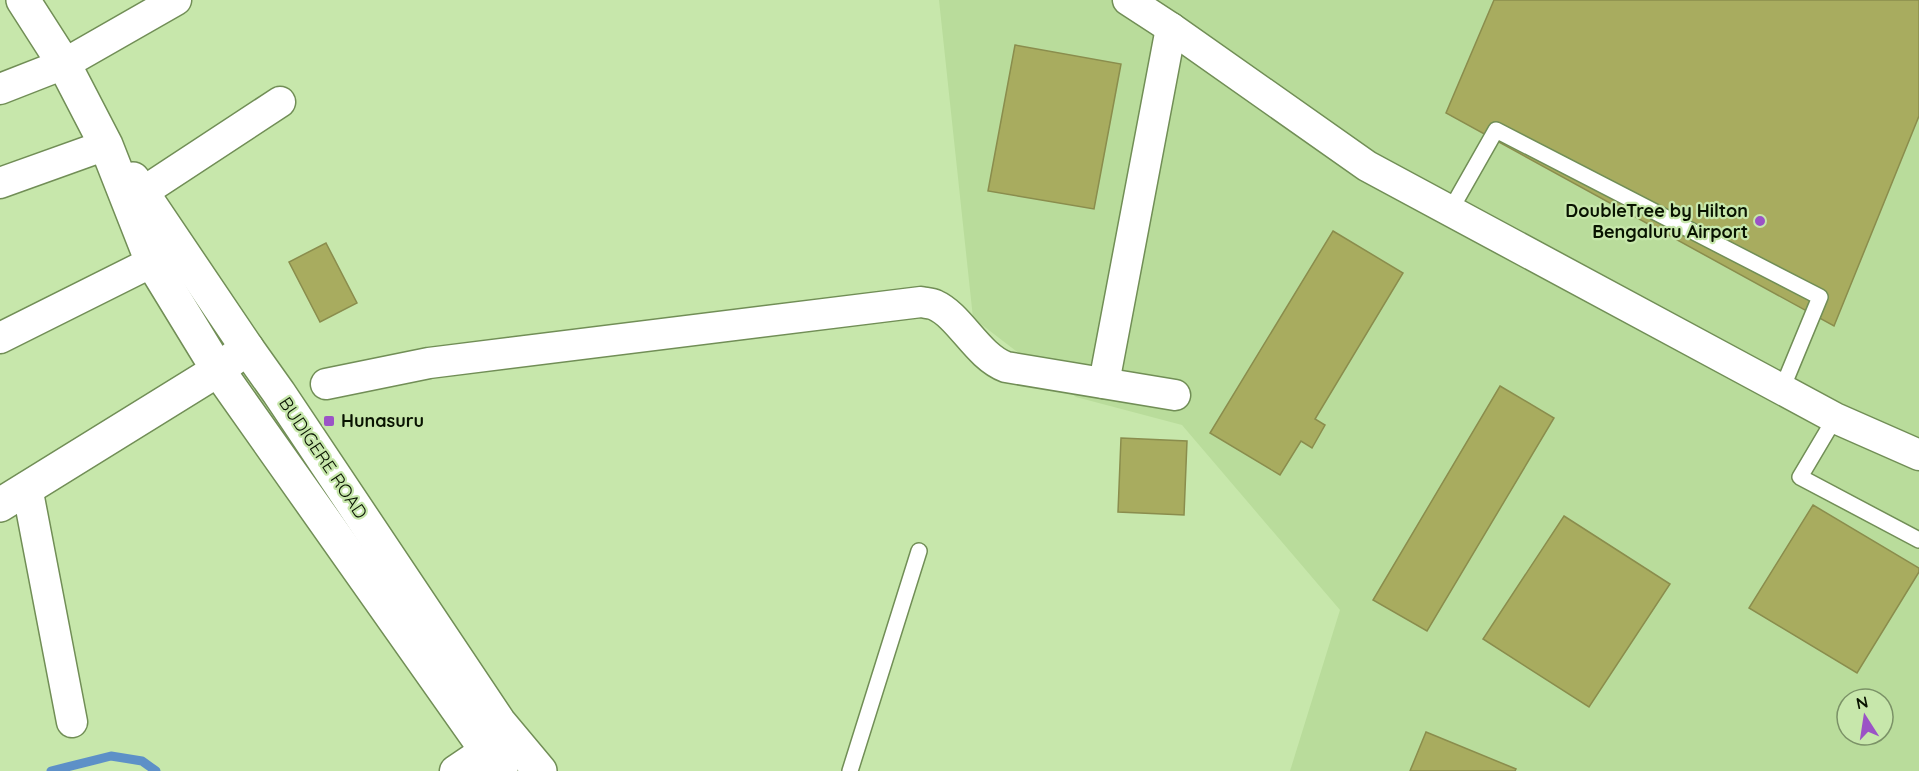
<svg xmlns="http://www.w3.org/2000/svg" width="1919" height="771" font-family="Quicksand,sans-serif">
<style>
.built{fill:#b9dc9b;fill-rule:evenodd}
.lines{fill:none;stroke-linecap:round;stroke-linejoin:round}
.stream{stroke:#5d90c7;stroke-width:9}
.building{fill:#a8ac5f;stroke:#8a8d4d;stroke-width:1.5}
.lane-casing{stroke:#718e56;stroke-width:18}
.street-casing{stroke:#718e56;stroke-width:33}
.secondary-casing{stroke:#718e56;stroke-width:36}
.primary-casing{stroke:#718e56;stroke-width:36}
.lane{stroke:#fff;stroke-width:15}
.street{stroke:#fff;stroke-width:30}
.secondary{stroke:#fff;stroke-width:33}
.primary{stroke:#fff;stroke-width:33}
.poi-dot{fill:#9b53c6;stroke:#c7e7ab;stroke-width:2}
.labels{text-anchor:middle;stroke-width:4.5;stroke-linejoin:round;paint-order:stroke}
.poi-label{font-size:18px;font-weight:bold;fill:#091301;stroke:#c7e7ab;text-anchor:end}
.street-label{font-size:18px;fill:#091301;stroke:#c7e7ab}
</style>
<rect width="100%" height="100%" fill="#c7e7ab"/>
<path class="built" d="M939,0H1919V771H1290L1340,610L1182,425L1076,397L973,318ZM1847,699H1883V735H1847Z"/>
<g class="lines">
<path class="stream" d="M51,771L111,756L142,761L156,771"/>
</g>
<g class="building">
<path d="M1494,0H1919V116L1834,326L1446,113Z"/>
<path d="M1015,45L1121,64L1094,209L988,191Z"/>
<path d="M1333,231L1403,273L1315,419L1325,425L1312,448L1301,441L1280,475L1210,433Z"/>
<path d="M326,243L357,303L320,322L289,262Z"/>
<path d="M1500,386L1554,418L1427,631L1373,600Z"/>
<path d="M1121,438L1187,441L1184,515L1118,512Z"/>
<path d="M1813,505L1919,568V572L1857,673L1749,608Z"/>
<path d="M1564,516L1670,584L1589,707L1483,639Z"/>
<path d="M1426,732L1516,769L1515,771H1410Z"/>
</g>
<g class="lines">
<defs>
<g id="lane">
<path d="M1450,211L1496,130L1820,297L1782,389"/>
<path d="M1835,418L1800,477L1919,540"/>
<path d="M850,771L919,551"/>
</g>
<g id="street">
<path d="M1128,0L1171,28L1367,166L1835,418L1919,455"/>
<path d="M0,89L64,64L176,0"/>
<path d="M0,183L106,145"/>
<path d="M143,192L280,102"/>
<path d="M0,338L152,262"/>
<path d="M1104,383L1171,28"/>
<path d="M326,384L429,363L921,302C925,303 931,303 935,305C960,316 977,356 1006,367L1175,395"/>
<path d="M27,487L72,722"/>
<path d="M455,771L486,750"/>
</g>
<path id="secondary" d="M0,505L218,370L247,348"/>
<g id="primary">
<path d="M23,0L64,64L106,145L152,262L218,370L501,771"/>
<path d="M133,179L247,348L279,393L499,722L540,771"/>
</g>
</defs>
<use href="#lane" class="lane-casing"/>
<use href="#street" class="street-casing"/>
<use href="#secondary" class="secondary-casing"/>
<use href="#primary" class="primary-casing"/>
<use href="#lane" class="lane"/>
<use href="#street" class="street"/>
<use href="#secondary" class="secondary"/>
<use href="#primary" class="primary"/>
</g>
<g class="poi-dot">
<circle cx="1760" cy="221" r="6"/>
<rect x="323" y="415" width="12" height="12" rx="3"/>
</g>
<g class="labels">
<g class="poi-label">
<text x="1748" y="217">DoubleTree by Hilton<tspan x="1748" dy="21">Bengaluru Airport</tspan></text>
<text x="341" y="427" text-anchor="start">Hunasuru</text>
</g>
<g class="street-label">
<text transform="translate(323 458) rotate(56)" y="6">BUDIGERE ROAD</text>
</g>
</g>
<g transform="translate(1865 717) rotate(348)"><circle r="28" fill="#c7e7ab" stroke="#7b9267" stroke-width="1.5"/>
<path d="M0-4.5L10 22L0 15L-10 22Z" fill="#9b53c6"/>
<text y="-9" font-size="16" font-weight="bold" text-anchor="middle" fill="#091301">N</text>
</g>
</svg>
